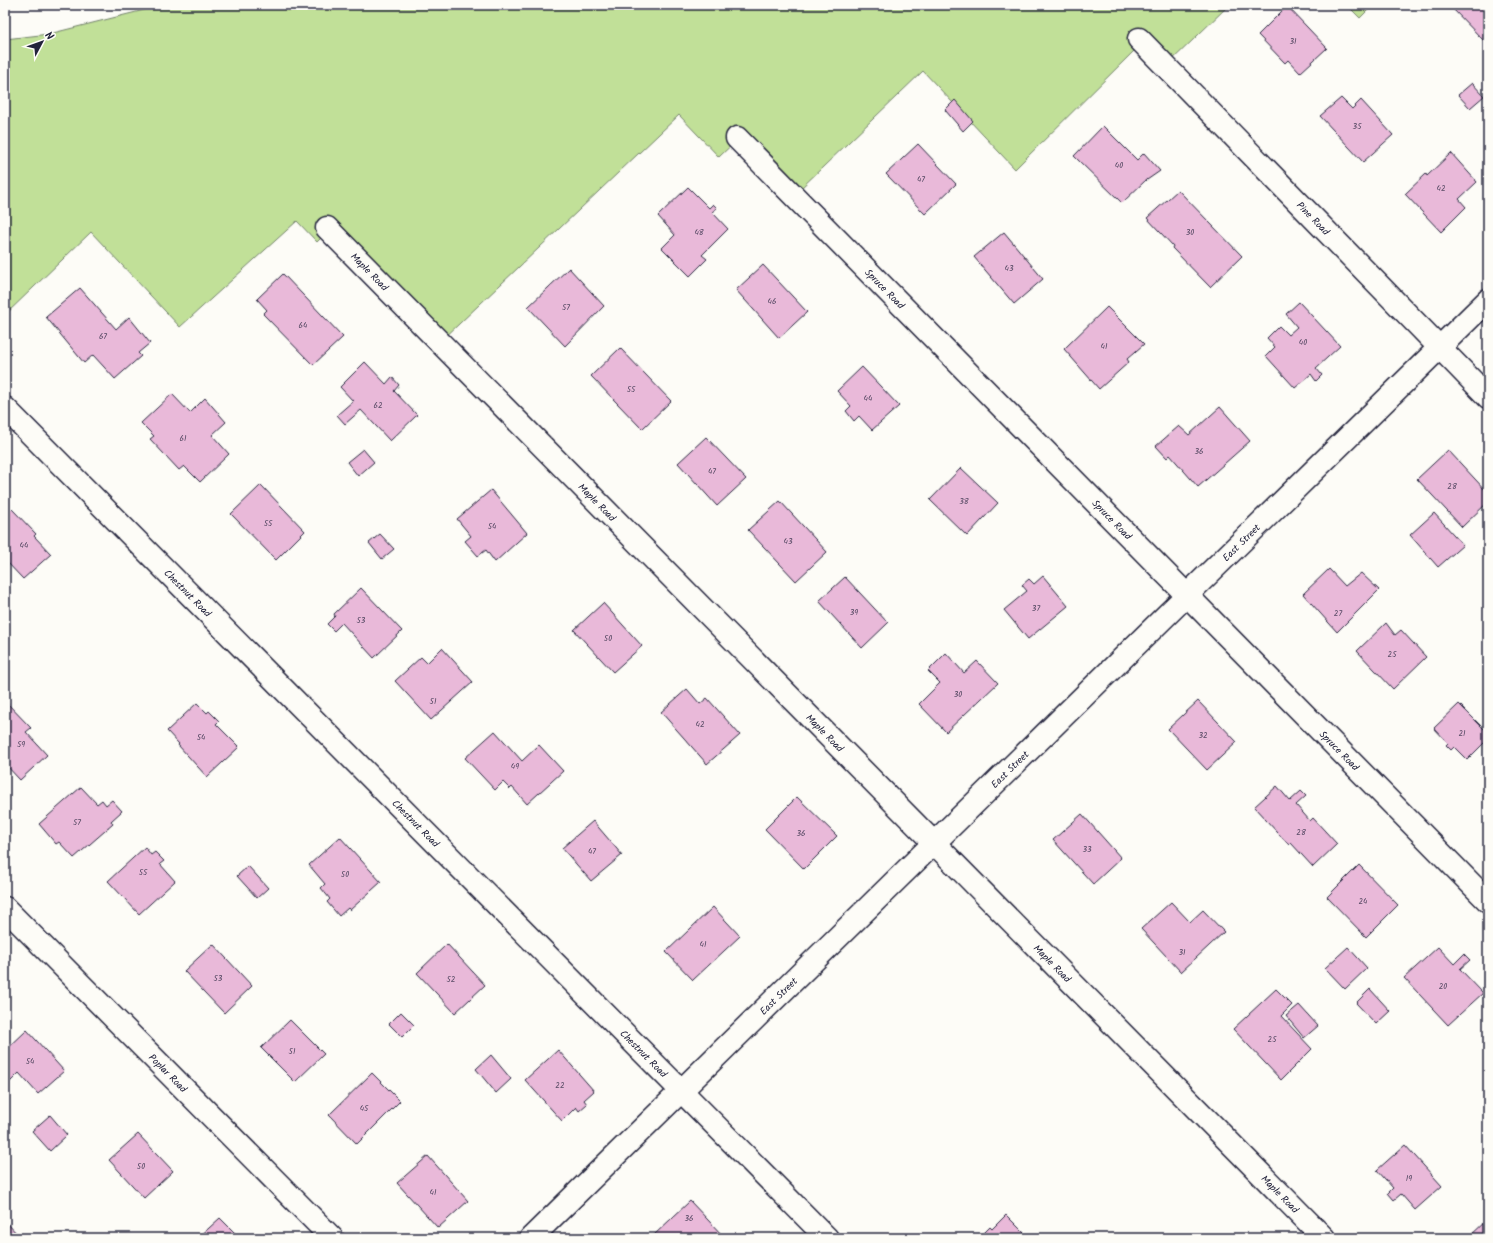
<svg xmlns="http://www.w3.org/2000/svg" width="1493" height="1243" font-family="Kalam,sans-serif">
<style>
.green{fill:#c1e098;stroke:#72816a}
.building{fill:#e9b9d9;stroke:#22223b}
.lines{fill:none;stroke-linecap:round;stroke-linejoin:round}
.minor-casing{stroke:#22223b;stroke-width:25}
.minor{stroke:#fdfcf7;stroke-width:22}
.labels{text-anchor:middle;stroke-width:3;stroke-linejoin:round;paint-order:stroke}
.number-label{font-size:8px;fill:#544862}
.street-label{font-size:10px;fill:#22223b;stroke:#fdfcf7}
</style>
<rect width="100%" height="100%" fill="#fdfcf7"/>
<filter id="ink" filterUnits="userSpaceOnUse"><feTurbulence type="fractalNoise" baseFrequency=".025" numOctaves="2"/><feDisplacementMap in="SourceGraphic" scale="8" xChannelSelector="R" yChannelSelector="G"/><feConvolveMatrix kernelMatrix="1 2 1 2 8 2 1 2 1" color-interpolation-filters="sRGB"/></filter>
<g filter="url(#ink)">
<g class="green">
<path d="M164,5H1229L1166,66L1142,43L1015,169L923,71L799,190L741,136L719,157L679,115L440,342L329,230L317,242L297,221L180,327L91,232L5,315V39L49,34Z"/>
<path d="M1347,5H1373L1360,18Z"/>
</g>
<g class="building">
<path d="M1449,5H1488V41L1486,43Z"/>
<path d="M1287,6L1327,48L1300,73L1288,60L1285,63L1258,35Z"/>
<path d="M1472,83L1484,96L1470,108L1458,95Z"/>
<path d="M1341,98L1352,109L1361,100L1393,135L1363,162L1320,116Z"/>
<path d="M955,100L973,121L963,131L945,110Z"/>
<path d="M1103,126L1137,160L1144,153L1160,171L1147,180V179L1122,203L1074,156Z"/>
<path d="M918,144L956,184L925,214L886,174Z"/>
<path d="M1451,153L1477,182L1459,199L1466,207L1441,232L1405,194L1426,174L1427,176Z"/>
<path d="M688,187L709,208L713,204L717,208L712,212L728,229L702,255L707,259L690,276L662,248L675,235L658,216Z"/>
<path d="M1178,190L1242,256L1210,287L1172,248L1173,246L1147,218Z"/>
<path d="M1004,232L1043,279L1014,304L974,257Z"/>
<path d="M763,265L807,312L779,338L736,290Z"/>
<path d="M569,268L604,306L565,346L528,307Z"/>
<path d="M283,274L343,337L313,365L263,314L267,310L257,299Z"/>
<path d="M80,288L116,329L129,317L150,343L138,353L141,356L115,379L93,355L84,363L46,317Z"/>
<path d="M1299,302L1340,346L1316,368L1322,375L1316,381L1311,374L1295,388L1266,356L1275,347L1267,338L1279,326L1288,335L1297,327L1286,314Z"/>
<path d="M1107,307L1144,344L1127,359L1129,362L1099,389L1064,349Z"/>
<path d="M620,348L671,401L642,429L591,376Z"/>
<path d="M365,362L386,384L392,377L399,385L394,391L417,415L390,441L361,410L345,424L337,415L353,401L340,387Z"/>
<path d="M862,367L899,406L872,430L859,416L854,421L846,411L851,406L837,391Z"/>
<path d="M172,394L190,413L205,398L226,422L212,435L229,454L200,482L184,466L179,470L150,439L154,436L141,423Z"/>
<path d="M1220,407L1250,441L1198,487L1170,455L1167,458L1156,446L1179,426L1189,435Z"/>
<path d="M706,437L746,479L717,506L678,463Z"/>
<path d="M363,449L374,462L358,476L347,462Z"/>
<path d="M1448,450L1488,493V502L1462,527L1417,479Z"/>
<path d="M961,468L998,503L967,536L930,500Z"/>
<path d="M261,485L305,531L276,560L231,514Z"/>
<path d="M491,490L527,533L495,562L486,550L478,556L465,541L471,536L457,519Z"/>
<path d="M780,501L827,552L796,581L748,530Z"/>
<path d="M12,509L36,534L34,536L51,554L23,579L5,560V516Z"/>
<path d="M1434,513L1463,545L1438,567L1410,535Z"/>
<path d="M380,534L394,549L382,559L369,543Z"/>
<path d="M1329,569L1345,586L1361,573L1379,590L1337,632L1303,594Z"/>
<path d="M1043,576L1068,606L1028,639L1004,610L1027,591L1022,585L1029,579L1034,584Z"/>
<path d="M845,577L888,623L862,648L819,601Z"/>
<path d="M361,588L402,631L374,658L342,623L334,631L327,624L335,616L334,614Z"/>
<path d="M603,603L642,646L613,672L574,630Z"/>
<path d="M1386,623L1395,635L1401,630L1426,657L1393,689L1357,651Z"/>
<path d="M442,648L473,682L431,720L395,681L421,657L427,663Z"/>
<path d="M946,653L964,673L977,661L998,683L946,732L919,704L940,683L928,671Z"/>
<path d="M687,689L700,704L707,698L740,735L707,764L661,712Z"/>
<path d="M5,701L31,728L26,732L47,755L20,780L5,764Z"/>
<path d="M1198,701L1237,742L1207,770L1168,729Z"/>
<path d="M197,703L207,713L209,711L219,721L216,724L239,747L207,777L178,745L179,744L167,731Z"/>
<path d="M1459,704L1488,733V739L1467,760L1454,747L1451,750L1446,745L1448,743L1434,728Z"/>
<path d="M495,731L522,761L539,745L563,771L527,804L512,787L510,789L503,782L495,790L465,758Z"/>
<path d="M1277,786L1290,801L1301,791L1306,796L1296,805L1310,821L1313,818L1337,844L1313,867L1291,843L1289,845L1254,807Z"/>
<path d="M81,787L97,804L102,800L106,805L112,800L122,811L111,821L113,824L74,858L59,842L56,844L39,824Z"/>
<path d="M797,797L837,836L804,869L765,829Z"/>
<path d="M1082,814L1121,858L1093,884L1053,840Z"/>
<path d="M593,821L622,855L591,881L562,848Z"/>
<path d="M340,837L381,882L350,910L348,908L339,916L327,902L330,899L321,888L325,884L309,865Z"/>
<path d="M145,847L151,855L155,852L164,861L160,864L175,881L139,914L108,881Z"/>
<path d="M1359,865L1398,905L1366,937L1327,897Z"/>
<path d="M248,866L268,888L257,898L237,876Z"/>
<path d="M1171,902L1190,922L1203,910L1224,932L1181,972L1141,929Z"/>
<path d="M713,907L740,936L693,980L666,952Z"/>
<path d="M213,944L252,986L224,1013L184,971Z"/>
<path d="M447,944L485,985L455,1013L417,973Z"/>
<path d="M1348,947L1367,968L1345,989L1325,968Z"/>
<path d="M1438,947L1454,964L1464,954L1470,960L1460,969L1483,993L1448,1025L1404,978Z"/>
<path d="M1276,989L1292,1005L1281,1016L1312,1049L1281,1080L1233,1029Z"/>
<path d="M1370,989L1390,1011L1376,1024L1356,1003Z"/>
<path d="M1299,1005L1318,1026L1304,1038L1286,1016Z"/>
<path d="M401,1012L414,1025L402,1037L389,1024Z"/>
<path d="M290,1020L324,1054L295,1082L261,1048Z"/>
<path d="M27,1030L64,1071L38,1094L19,1073L5,1087V1051Z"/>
<path d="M558,1050L594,1091L584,1100L587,1104L579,1111L576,1107L562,1121L525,1080Z"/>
<path d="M491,1055L511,1079L496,1093L476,1069Z"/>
<path d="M372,1073L400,1101L357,1144L329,1115Z"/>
<path d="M50,1115L67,1135L50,1151L32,1131Z"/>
<path d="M138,1134L173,1171L144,1198L109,1160Z"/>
<path d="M1405,1145L1442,1186L1415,1210L1401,1194L1394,1200L1388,1193L1393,1188L1377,1170Z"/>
<path d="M428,1156L468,1201L438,1228L397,1183Z"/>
<path d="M690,1201L725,1238H675L674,1237L657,1238L654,1235Z"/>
<path d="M1006,1215L1029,1238H979L990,1227L992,1229Z"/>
<path d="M220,1218L240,1238H198Z"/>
<path d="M1488,1219V1238H1468Z"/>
<path d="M5,1221L21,1238H5Z"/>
</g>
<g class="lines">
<defs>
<g id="minor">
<path id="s1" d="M1139,39L1488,397"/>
<path id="s2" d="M737,138L1488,901"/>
<path id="s3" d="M327,228L1324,1238"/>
<path id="s4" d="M5,408L827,1238"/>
<path id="s5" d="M5,908L332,1238"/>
<path id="s6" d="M531,1238L1488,300"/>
</g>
</defs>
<use href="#minor" class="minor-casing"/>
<use href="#minor" class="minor"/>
</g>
</g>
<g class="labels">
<g class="number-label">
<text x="1293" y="44">31</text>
<text x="1357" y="129">35</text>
<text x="1119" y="168">40</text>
<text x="921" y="182">47</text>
<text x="1441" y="191">42</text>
<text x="699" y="235">48</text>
<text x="1190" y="235">30</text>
<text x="1009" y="271">43</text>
<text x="772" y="304">46</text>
<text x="566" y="310">57</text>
<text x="303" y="328">64</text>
<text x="103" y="339">67</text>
<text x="1303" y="345">40</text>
<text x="1104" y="349">41</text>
<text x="631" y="392">55</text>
<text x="868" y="401">44</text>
<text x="378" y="408">62</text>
<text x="183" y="441">61</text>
<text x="1199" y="454">36</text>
<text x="712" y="474">47</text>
<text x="1452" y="489">28</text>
<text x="964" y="504">38</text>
<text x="268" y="526">55</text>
<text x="492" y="529">54</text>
<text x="788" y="544">43</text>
<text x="24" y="548">44</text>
<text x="1036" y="611">37</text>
<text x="854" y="615">39</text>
<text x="1338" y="616">27</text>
<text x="361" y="623">53</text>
<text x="608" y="641">50</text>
<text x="1392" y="657">25</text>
<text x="958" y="697">30</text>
<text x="433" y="704">51</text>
<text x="700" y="727">42</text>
<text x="1462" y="736">21</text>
<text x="1203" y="738">32</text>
<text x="201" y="740">54</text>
<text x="21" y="747">59</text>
<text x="515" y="769">49</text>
<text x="77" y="825">57</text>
<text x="1301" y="835">28</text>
<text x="801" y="836">36</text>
<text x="1087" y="852">33</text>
<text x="592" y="854">47</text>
<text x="143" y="875">55</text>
<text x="345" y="877">50</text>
<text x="1363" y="904">24</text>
<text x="703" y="947">41</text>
<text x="1182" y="955">31</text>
<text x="218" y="981">53</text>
<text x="451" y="982">52</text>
<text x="1443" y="989">20</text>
<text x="1272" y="1042">25</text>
<text x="292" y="1054">51</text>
<text x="30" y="1064">54</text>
<text x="560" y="1088">22</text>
<text x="364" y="1111">45</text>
<text x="141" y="1169">50</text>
<text x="1409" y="1181">19</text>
<text x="433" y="1195">41</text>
<text x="689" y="1221">36</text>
</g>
<g class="street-label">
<text dy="4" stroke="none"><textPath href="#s1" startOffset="250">Pine Road</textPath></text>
<text dy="4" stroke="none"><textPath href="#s3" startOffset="61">Maple Road</textPath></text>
<text dy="4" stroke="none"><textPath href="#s2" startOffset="211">Spruce Road</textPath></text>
<text dy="4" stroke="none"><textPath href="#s3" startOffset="385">Maple Road</textPath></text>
<text dy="4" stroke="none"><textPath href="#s2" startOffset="535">Spruce Road</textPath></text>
<text dy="4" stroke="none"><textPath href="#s6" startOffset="994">East Street</textPath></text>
<text dy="4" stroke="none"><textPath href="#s4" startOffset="260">Chestnut Road</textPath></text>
<text dy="4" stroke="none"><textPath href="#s3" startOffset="709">Maple Road</textPath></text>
<text dy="4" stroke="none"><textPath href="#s2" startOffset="859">Spruce Road</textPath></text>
<text dy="4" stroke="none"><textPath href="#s6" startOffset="670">East Street</textPath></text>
<text dy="4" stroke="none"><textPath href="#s4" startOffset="584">Chestnut Road</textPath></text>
<text dy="4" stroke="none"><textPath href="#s3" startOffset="1033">Maple Road</textPath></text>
<text dy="4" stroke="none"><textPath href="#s6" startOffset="346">East Street</textPath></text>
<text dy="4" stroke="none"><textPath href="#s4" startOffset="908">Chestnut Road</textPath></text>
<text dy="4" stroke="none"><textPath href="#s5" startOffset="232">Poplar Road</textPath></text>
<text dy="4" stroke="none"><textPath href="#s3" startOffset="1357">Maple Road</textPath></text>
</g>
</g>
<rect width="1493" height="1243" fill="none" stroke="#fdfcf7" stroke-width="20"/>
<rect x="10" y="10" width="1473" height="1223" fill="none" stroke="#22223b" stroke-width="1.5" filter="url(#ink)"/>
<g transform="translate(42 42) rotate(49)" stroke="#fdfcf7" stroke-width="3" paint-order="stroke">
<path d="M0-3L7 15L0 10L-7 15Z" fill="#22223b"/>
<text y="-6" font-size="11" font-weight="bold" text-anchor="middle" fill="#22223b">N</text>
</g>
</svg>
